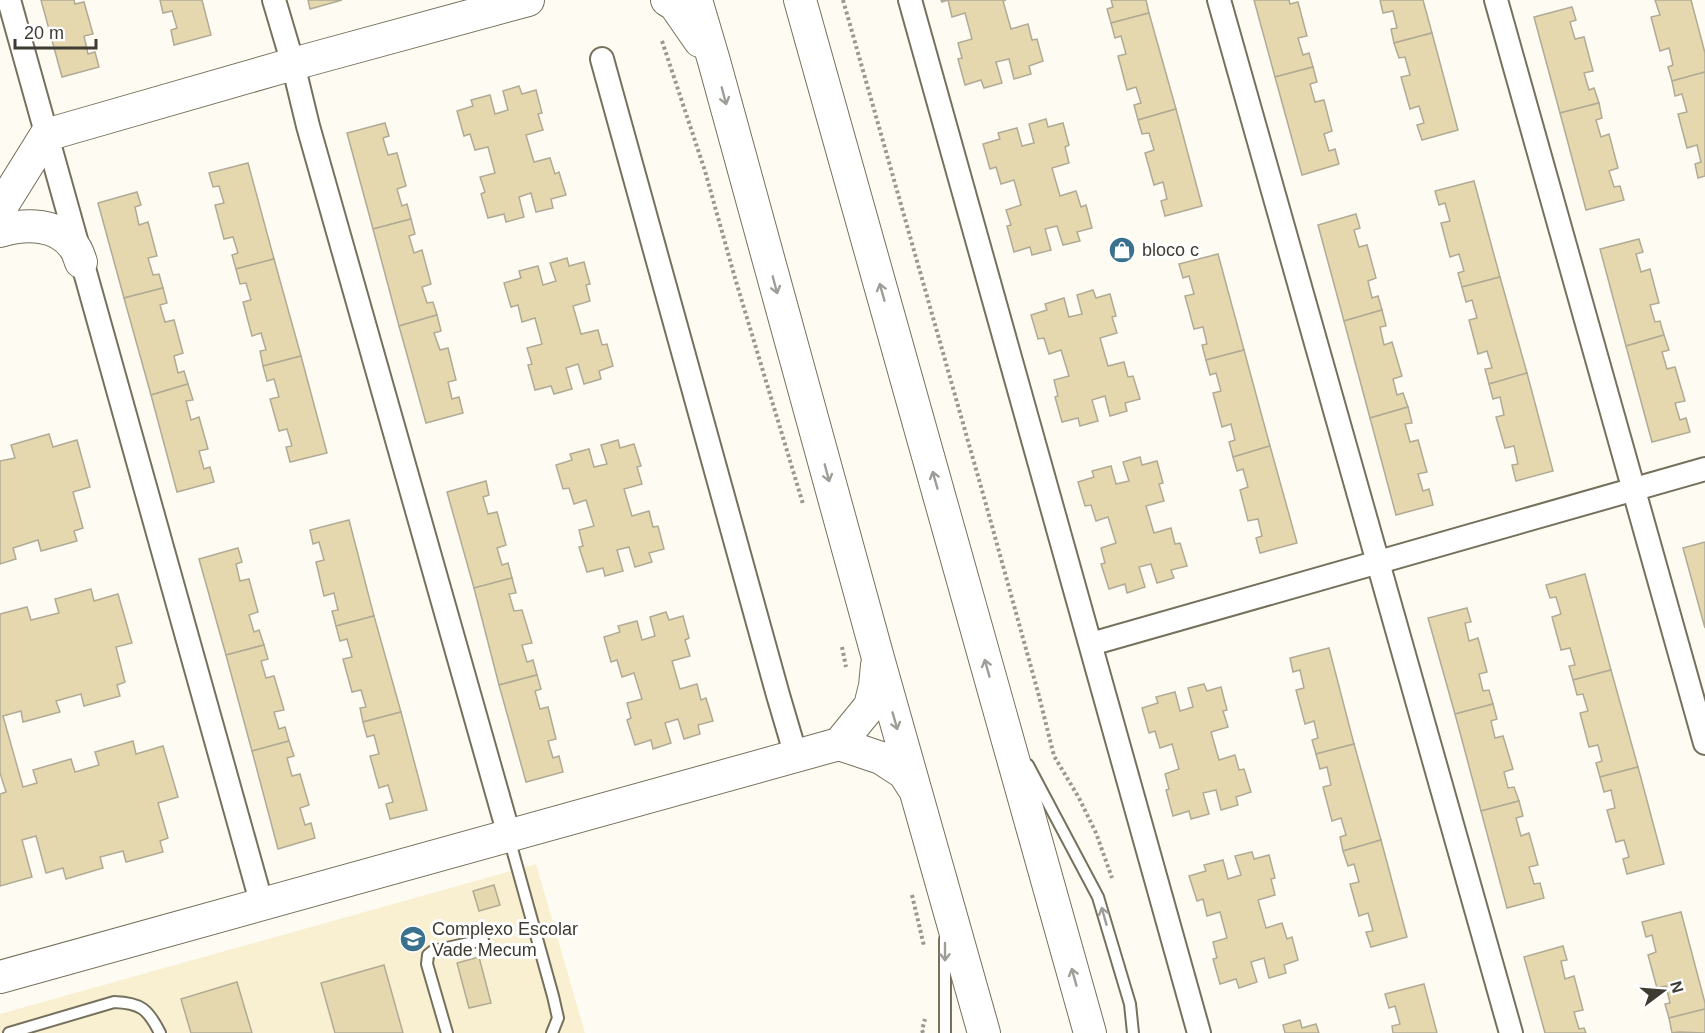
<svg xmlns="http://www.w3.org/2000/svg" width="1705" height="1033" font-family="Arial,sans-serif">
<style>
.built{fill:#f9f0d2}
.building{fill:#e5d8ae;stroke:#b1ab96;stroke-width:1.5}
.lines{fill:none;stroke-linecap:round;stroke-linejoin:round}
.lane-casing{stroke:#76715d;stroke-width:14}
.street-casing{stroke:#76715d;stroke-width:26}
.secondary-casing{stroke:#76715d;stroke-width:34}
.path{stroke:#9b988f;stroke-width:4;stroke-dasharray:3 3;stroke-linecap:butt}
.lane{stroke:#fff;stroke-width:10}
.street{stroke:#fff;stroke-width:22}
.secondary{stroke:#fff;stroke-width:32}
.oneway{stroke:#9e9d98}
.labels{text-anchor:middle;stroke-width:6;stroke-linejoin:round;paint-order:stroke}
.poi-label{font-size:18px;fill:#3e3b32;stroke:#fff;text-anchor:start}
</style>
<rect width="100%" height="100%" fill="#fefbf2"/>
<path class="built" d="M536,864L585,1033H0V1014Z"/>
<g class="building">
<path d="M41,0H74L75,4L84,2L93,34L84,36L88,54L95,52L99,67L62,77Z"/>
<path d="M160,0H202L211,35L174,45L171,30L177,28L172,11L163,13Z"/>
<path d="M308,0H342L310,9Z"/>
<path d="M941,0H1006L1003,1L1011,29L1028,24L1032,40L1037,39L1043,61L1029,66L1031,74L1014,79L1009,59L996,62L1002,83L984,88L981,80L965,85L958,59L962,58L958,43L972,39L965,13L952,17L948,0L942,2Z"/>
<path d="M1111,0H1146L1149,13L1111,23L1107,9L1113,7Z"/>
<path d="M1254,0H1289L1290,4L1298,2L1307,36L1298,38L1303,55L1309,53L1313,67L1275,77Z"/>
<path d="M1380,0H1423L1432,33L1394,43L1391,29L1397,28L1393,11L1383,13Z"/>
<path d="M1655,0H1691L1705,53V72L1672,81L1668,67L1673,65L1669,48L1660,51L1651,17L1660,15Z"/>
<path d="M1572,7L1576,20L1570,22L1575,39L1584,37L1593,71L1584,73L1589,90L1594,88L1599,103L1560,113L1534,17Z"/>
<path d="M1149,13L1176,109L1138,120L1134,105L1141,103L1136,87L1127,90L1118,56L1126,54L1121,36L1115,38L1111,23Z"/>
<path d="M1432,33L1458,130L1422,140L1417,125L1424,123L1419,106L1410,109L1401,77L1410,75L1405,57L1399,58L1394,43Z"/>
<path d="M1313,67L1317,82L1310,84L1315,102L1324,100L1332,131L1324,134L1329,151L1335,149L1339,164L1302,175L1275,77Z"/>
<path d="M1705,72V176L1698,178L1695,164L1701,162L1697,145L1687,148L1678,114L1687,112L1682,94L1675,96L1672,81Z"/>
<path d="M519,86L522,94L536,90L542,113L538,114L543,130L526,135L534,162L550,158L555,174L559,172L566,195L551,199L553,208L536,212L531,193L519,197L524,217L506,222L504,214L488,218L481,194L485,192L480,177L495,173L488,147L475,150L470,134L464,136L457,111L473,106L471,100L490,95L495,114L508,110L503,91Z"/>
<path d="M1599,103L1602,118L1596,120L1601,137L1609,134L1618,168L1609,171L1614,187L1620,186L1624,200L1586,210L1560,113Z"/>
<path d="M1176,109L1202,206L1165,216L1161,201L1167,199L1163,182L1154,185L1145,153L1154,150L1149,133L1142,134L1138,120Z"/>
<path d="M1046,119L1048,127L1063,123L1069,145L1065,147L1069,163L1052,168L1060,196L1076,191L1081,207L1086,205L1092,228L1077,232L1080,241L1063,245L1057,226L1045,229L1051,250L1032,255L1030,247L1014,252L1007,226L1011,225L1006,210L1021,205L1014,180L1001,184L996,167L990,169L983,144L1000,139L998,133L1017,128L1022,146L1034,143L1029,124Z"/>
<path d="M385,123L389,136L383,138L388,155L397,153L406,186L397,189L402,206L407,204L411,219L373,229L347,133Z"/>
<path d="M248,163L274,259L236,269L232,255L238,253L233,237L224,239L215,205L224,203L219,186L213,187L209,173Z"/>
<path d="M1474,181L1500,277L1462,287L1458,273L1464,271L1459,254L1450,257L1441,223L1450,221L1445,203L1439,205L1435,191Z"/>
<path d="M137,192L141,205L135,207L139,225L148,222L157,256L148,258L153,275L159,274L163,288L124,298L98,203Z"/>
<path d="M1356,214L1360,228L1354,230L1359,247L1367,245L1376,278L1368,281L1372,298L1378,296L1382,310L1344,321L1318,225Z"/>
<path d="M411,219L415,234L409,236L414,253L422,250L431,284L422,287L427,303L433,302L437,315L399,326L373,229Z"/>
<path d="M1639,239L1643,252L1636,254L1641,272L1650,269L1659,303L1650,305L1655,322L1660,321L1664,335L1626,346L1600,249Z"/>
<path d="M1218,254L1244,350L1206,360L1202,345L1207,344L1203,327L1194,329L1185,296L1194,294L1189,276L1183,278L1179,264Z"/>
<path d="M567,258L569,266L584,262L590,284L586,285L590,301L573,306L581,334L598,330L602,345L607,344L613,366L599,371L601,379L584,384L578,364L566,368L572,389L554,394L551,386L535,390L528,365L532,364L527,348L542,344L535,318L522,322L518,305L511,307L504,283L521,278L519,271L538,266L543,285L556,281L550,263Z"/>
<path d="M274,259L301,356L263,366L260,351L266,350L261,333L252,336L243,302L251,300L246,283L240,284L236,269Z"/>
<path d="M1500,277L1527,373L1489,384L1485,369L1492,368L1487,351L1478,354L1469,320L1477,318L1472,300L1466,302L1462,287Z"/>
<path d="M163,288L167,303L160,305L165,322L174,320L183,353L174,356L178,373L184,371L188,384L151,395L124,298Z"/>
<path d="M1093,290L1096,298L1110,294L1116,316L1112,317L1117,333L1100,338L1108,366L1124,362L1128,377L1133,376L1140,399L1125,403L1127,411L1110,416L1105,396L1092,400L1098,421L1080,426L1078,418L1062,422L1055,397L1058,396L1054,380L1069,376L1061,350L1049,354L1044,338L1038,339L1031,315L1047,310L1045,304L1064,298L1069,317L1082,314L1077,295Z"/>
<path d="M1382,310L1386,326L1380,327L1384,345L1392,342L1402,376L1393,379L1397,395L1403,393L1408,407L1370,418L1344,321Z"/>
<path d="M437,315L441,331L434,333L440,350L448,348L456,380L448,382L452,399L459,397L463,413L426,423L399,326Z"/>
<path d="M1664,335L1669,350L1662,352L1667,369L1675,367L1685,401L1675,403L1680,420L1686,418L1690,432L1652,442L1626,346Z"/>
<path d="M1244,350L1270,446L1233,457L1229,442L1235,440L1231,424L1222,427L1213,393L1221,391L1216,373L1210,375L1206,360Z"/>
<path d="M301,356L327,453L290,462L286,447L292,446L287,429L279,431L270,399L279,397L274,379L267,381L263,366Z"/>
<path d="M1527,373L1553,471L1516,481L1512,465L1518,464L1514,446L1505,448L1496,417L1504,415L1500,397L1493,399L1489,384Z"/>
<path d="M188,384L193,400L186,401L191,420L199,417L208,449L199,451L204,469L210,467L214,482L177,492L151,395Z"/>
<path d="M1408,407L1412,423L1405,424L1410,442L1418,440L1427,472L1418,474L1423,491L1429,489L1433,505L1396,515L1370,418Z"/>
<path d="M49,434L53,447L77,440L90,487L73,492L83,528L74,531L77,541L41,551L38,540L13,548L16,559L0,564V461L15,458L11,445Z"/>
<path d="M618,440L620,448L634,444L641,466L637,467L642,484L624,489L632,516L649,511L653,527L658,526L664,549L649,553L652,562L635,567L629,547L617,550L623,571L605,576L603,568L587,572L579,547L583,546L579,530L594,526L586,500L574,504L569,488L563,489L556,465L572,460L570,454L589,449L594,467L607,464L601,445Z"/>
<path d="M1270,446L1297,543L1260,553L1256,538L1262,536L1258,519L1248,521L1240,490L1248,487L1243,469L1237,471L1233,457Z"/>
<path d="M1140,457L1142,465L1157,461L1163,483L1159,484L1164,501L1146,506L1154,533L1171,528L1175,544L1180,543L1187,566L1171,570L1174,578L1157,583L1151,564L1139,567L1145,587L1127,593L1125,584L1109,589L1101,564L1105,563L1101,548L1116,543L1108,517L1096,521L1091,505L1085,506L1078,482L1094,477L1092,471L1111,466L1116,484L1129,481L1123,462Z"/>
<path d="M486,481L489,495L483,497L488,514L497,512L506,545L497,548L502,565L508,563L512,578L474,588L447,492Z"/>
<path d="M349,520L374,616L336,626L332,611L338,610L334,593L324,596L316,562L324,560L319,542L313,544L310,530Z"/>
<path d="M1705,542V628L1683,548Z"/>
<path d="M238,548L242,562L236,564L240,581L249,579L258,612L249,615L254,632L259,630L264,645L226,655L199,559Z"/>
<path d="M1585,574L1611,670L1573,680L1569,666L1575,665L1570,648L1561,650L1552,617L1561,614L1556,597L1550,598L1546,585Z"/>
<path d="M512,578L516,593L509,594L514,611L522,610L532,643L522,645L527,662L533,660L537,675L499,685L474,588Z"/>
<path d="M91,589L94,601L118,594L132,643L116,647L125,682L117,685L120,696L84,706L81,694L56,701L60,712L23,722L21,711L3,716L23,787L37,783L33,770L71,759L75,772L99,765L95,752L133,741L136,754L163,746L178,797L158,803L168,838L160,841L163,852L126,862L123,851L100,857L103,868L66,879L63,868L46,873L36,836L22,840L32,877L0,886V794L6,792L0,773V614L27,607L31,620L59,613L55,599Z"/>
<path d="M1467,608L1471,622L1465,623L1469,641L1478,638L1487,672L1479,674L1483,691L1489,690L1493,704L1455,714L1428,618Z"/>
<path d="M666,612L669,620L683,616L689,638L685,640L690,656L672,661L680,689L697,684L701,700L706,698L713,721L698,725L700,734L684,739L678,719L665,723L671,743L653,749L651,740L635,745L627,720L631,718L627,703L642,699L634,673L622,677L617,660L611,662L604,637L620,632L618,626L637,621L642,640L655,636L650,617Z"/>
<path d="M374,616L401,712L363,722L360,708L366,707L361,690L352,692L343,659L352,657L347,639L340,641L336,626Z"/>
<path d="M264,645L268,659L261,661L266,678L274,676L284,710L274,712L279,729L285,727L289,741L252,751L226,655Z"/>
<path d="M1329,648L1354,744L1316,754L1312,740L1318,738L1314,721L1305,724L1296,690L1304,688L1300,670L1293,672L1290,658Z"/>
<path d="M1611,670L1638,767L1600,777L1596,763L1602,761L1598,745L1589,747L1580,713L1588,711L1583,694L1577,695L1573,680Z"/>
<path d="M537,675L541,689L535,691L540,709L548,707L556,739L548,741L553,758L559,756L563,772L526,782L499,685Z"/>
<path d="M1204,684L1207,691L1221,687L1227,710L1223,711L1228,727L1211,732L1219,760L1235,755L1239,770L1244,769L1251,792L1236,797L1238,805L1221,810L1216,790L1203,793L1209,814L1191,819L1189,811L1173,816L1166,790L1169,789L1165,774L1179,769L1172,744L1160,748L1155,731L1149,733L1142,708L1158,703L1156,697L1175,692L1180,711L1193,707L1188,688Z"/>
<path d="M1493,704L1497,719L1491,721L1495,738L1503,736L1513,769L1504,772L1508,788L1514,787L1519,801L1481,811L1455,714Z"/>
<path d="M401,712L427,810L390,819L386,804L393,802L388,785L379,788L370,756L379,754L374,735L367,737L363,722Z"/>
<path d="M289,741L294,756L287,758L292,776L300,774L309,805L300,808L305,825L311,823L315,838L278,849L252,751Z"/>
<path d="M1354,744L1381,840L1343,851L1340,837L1346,835L1341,818L1332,821L1323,787L1331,785L1327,767L1320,769L1316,754Z"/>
<path d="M1638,767L1664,864L1627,874L1623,859L1629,857L1624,840L1616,842L1607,810L1615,808L1611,790L1604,792L1600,777Z"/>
<path d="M1519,801L1523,816L1516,818L1521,836L1529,833L1538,865L1529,867L1534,884L1540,883L1544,898L1507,908L1481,811Z"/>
<path d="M1381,840L1407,937L1371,947L1366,932L1373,931L1368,913L1359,916L1350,884L1359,882L1354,864L1348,866L1343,851Z"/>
<path d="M1252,852L1254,859L1269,855L1275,878L1271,879L1275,895L1258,900L1266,928L1282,923L1287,939L1292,937L1298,960L1284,965L1286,973L1269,978L1264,958L1251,962L1257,982L1239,988L1236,979L1220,984L1213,959L1217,958L1213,942L1227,938L1220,912L1207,916L1203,899L1197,901L1189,876L1206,871L1204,865L1223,860L1228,879L1241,875L1235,856Z"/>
<path d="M494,885L500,905L479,911L473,891Z"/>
<path d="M1681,912L1705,1003V1009L1669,1018L1665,1004L1670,1003L1666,986L1657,988L1648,955L1656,952L1652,935L1646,937L1642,922Z"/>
<path d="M1563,946L1567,960L1561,961L1565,979L1574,976L1583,1010L1574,1012L1579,1029L1584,1028L1586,1033H1545L1524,957Z"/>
<path d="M479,957L491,1003L469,1008L457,963Z"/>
<path d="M384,965L403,1033H335L321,983Z"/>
<path d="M237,982L252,1033H191L181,999Z"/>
<path d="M1424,984L1437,1033H1393L1392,1026L1400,1024L1395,1006L1389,1008L1385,994Z"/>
<path d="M1705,1009V1033L1679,1032L1672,1033L1669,1018Z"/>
<path d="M1300,1020L1302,1028L1316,1024L1319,1033H1285L1283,1025Z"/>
</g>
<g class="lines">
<defs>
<g id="lane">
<path d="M1028,765L1098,897L1130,1004L1133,1033"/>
<path d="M509,838L553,996L558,1018L552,1033"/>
<path d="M945,939V1033"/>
<path d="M9,1033L114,1002C141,1003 148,1009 160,1033"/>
<path d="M447,1033L427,964L428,955L433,951L483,940"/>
</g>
<g id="street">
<path d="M9,0L262,905"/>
<path d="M274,0L293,64L308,126L509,835"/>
<path d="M910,0L1199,1033"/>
<path d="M1219,0L1511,1033"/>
<path d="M1496,0L1705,743"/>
<path d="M602,59L778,695L796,756"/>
<path d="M1091,644L1705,469"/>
</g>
<g id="secondary">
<path d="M667,0L675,5L700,41"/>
<path d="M696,0L714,61L878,658L984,1033"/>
<path d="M800,0L1090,1033"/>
<path d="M0,209L46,135L293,64L528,0"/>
<path d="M0,231C26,223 59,223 75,248C78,252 79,257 81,262"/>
<path d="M839,744L881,758L904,773L913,787"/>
<path d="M0,977L839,744L870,706L875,686L877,665"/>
</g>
</defs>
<use href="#lane" class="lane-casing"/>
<use href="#street" class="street-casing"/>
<use href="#secondary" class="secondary-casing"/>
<g class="path">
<path d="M843,0L987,508L1039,696L1054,756L1079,798L1096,833L1112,878"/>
<path d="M662,41L705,171L735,278L803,504"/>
<path d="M842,647L846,667"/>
<path d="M912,895L924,946"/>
<path d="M923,1033L922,1030L925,1019"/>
</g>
<use href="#lane" class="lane"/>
<use href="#street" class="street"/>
<use href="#secondary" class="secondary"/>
</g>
<defs><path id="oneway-shaft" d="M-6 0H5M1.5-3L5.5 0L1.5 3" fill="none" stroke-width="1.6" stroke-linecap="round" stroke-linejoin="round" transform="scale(1.5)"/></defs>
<g class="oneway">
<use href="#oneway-shaft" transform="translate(724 96) rotate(75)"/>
<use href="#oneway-shaft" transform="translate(775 285) rotate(75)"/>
<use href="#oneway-shaft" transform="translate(882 292) rotate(-106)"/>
<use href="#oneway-shaft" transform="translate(827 473) rotate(75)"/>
<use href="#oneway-shaft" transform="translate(935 480) rotate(-106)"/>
<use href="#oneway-shaft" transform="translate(987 668) rotate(-106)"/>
<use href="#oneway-shaft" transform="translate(895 721) rotate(74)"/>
<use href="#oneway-shaft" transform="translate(1104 916) rotate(-106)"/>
<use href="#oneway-shaft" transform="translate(945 952) rotate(90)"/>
<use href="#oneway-shaft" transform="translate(1074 977) rotate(-106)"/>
</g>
<defs>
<symbol id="shop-disc" viewBox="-11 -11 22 22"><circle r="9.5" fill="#3a718c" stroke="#fff"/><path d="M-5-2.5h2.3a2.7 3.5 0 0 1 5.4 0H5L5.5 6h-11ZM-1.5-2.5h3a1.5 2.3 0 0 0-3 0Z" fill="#fff"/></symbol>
<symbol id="school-disc" viewBox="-11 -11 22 22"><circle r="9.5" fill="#3a718c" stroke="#fff"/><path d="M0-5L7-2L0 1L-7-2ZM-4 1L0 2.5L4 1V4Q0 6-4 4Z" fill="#fff"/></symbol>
</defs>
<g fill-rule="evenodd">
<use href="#shop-disc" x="1107" y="235" width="30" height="30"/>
<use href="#school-disc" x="398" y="924" width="30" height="30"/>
</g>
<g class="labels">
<g class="poi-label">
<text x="1142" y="256">bloco c</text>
<text x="432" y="935">Complexo Escolar<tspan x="432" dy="21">Vade Mecum</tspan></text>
</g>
</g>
<g transform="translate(1663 991) rotate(74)" stroke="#ffffff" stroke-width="4.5" paint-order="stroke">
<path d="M0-4.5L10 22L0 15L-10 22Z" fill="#3e3b32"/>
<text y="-9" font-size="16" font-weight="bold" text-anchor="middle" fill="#3e3b32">N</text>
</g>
<path d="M15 39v9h81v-9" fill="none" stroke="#3e3b32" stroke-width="3"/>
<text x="24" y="39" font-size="18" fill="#3e3b32" stroke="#ffffff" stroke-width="4.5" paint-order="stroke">20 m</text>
</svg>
